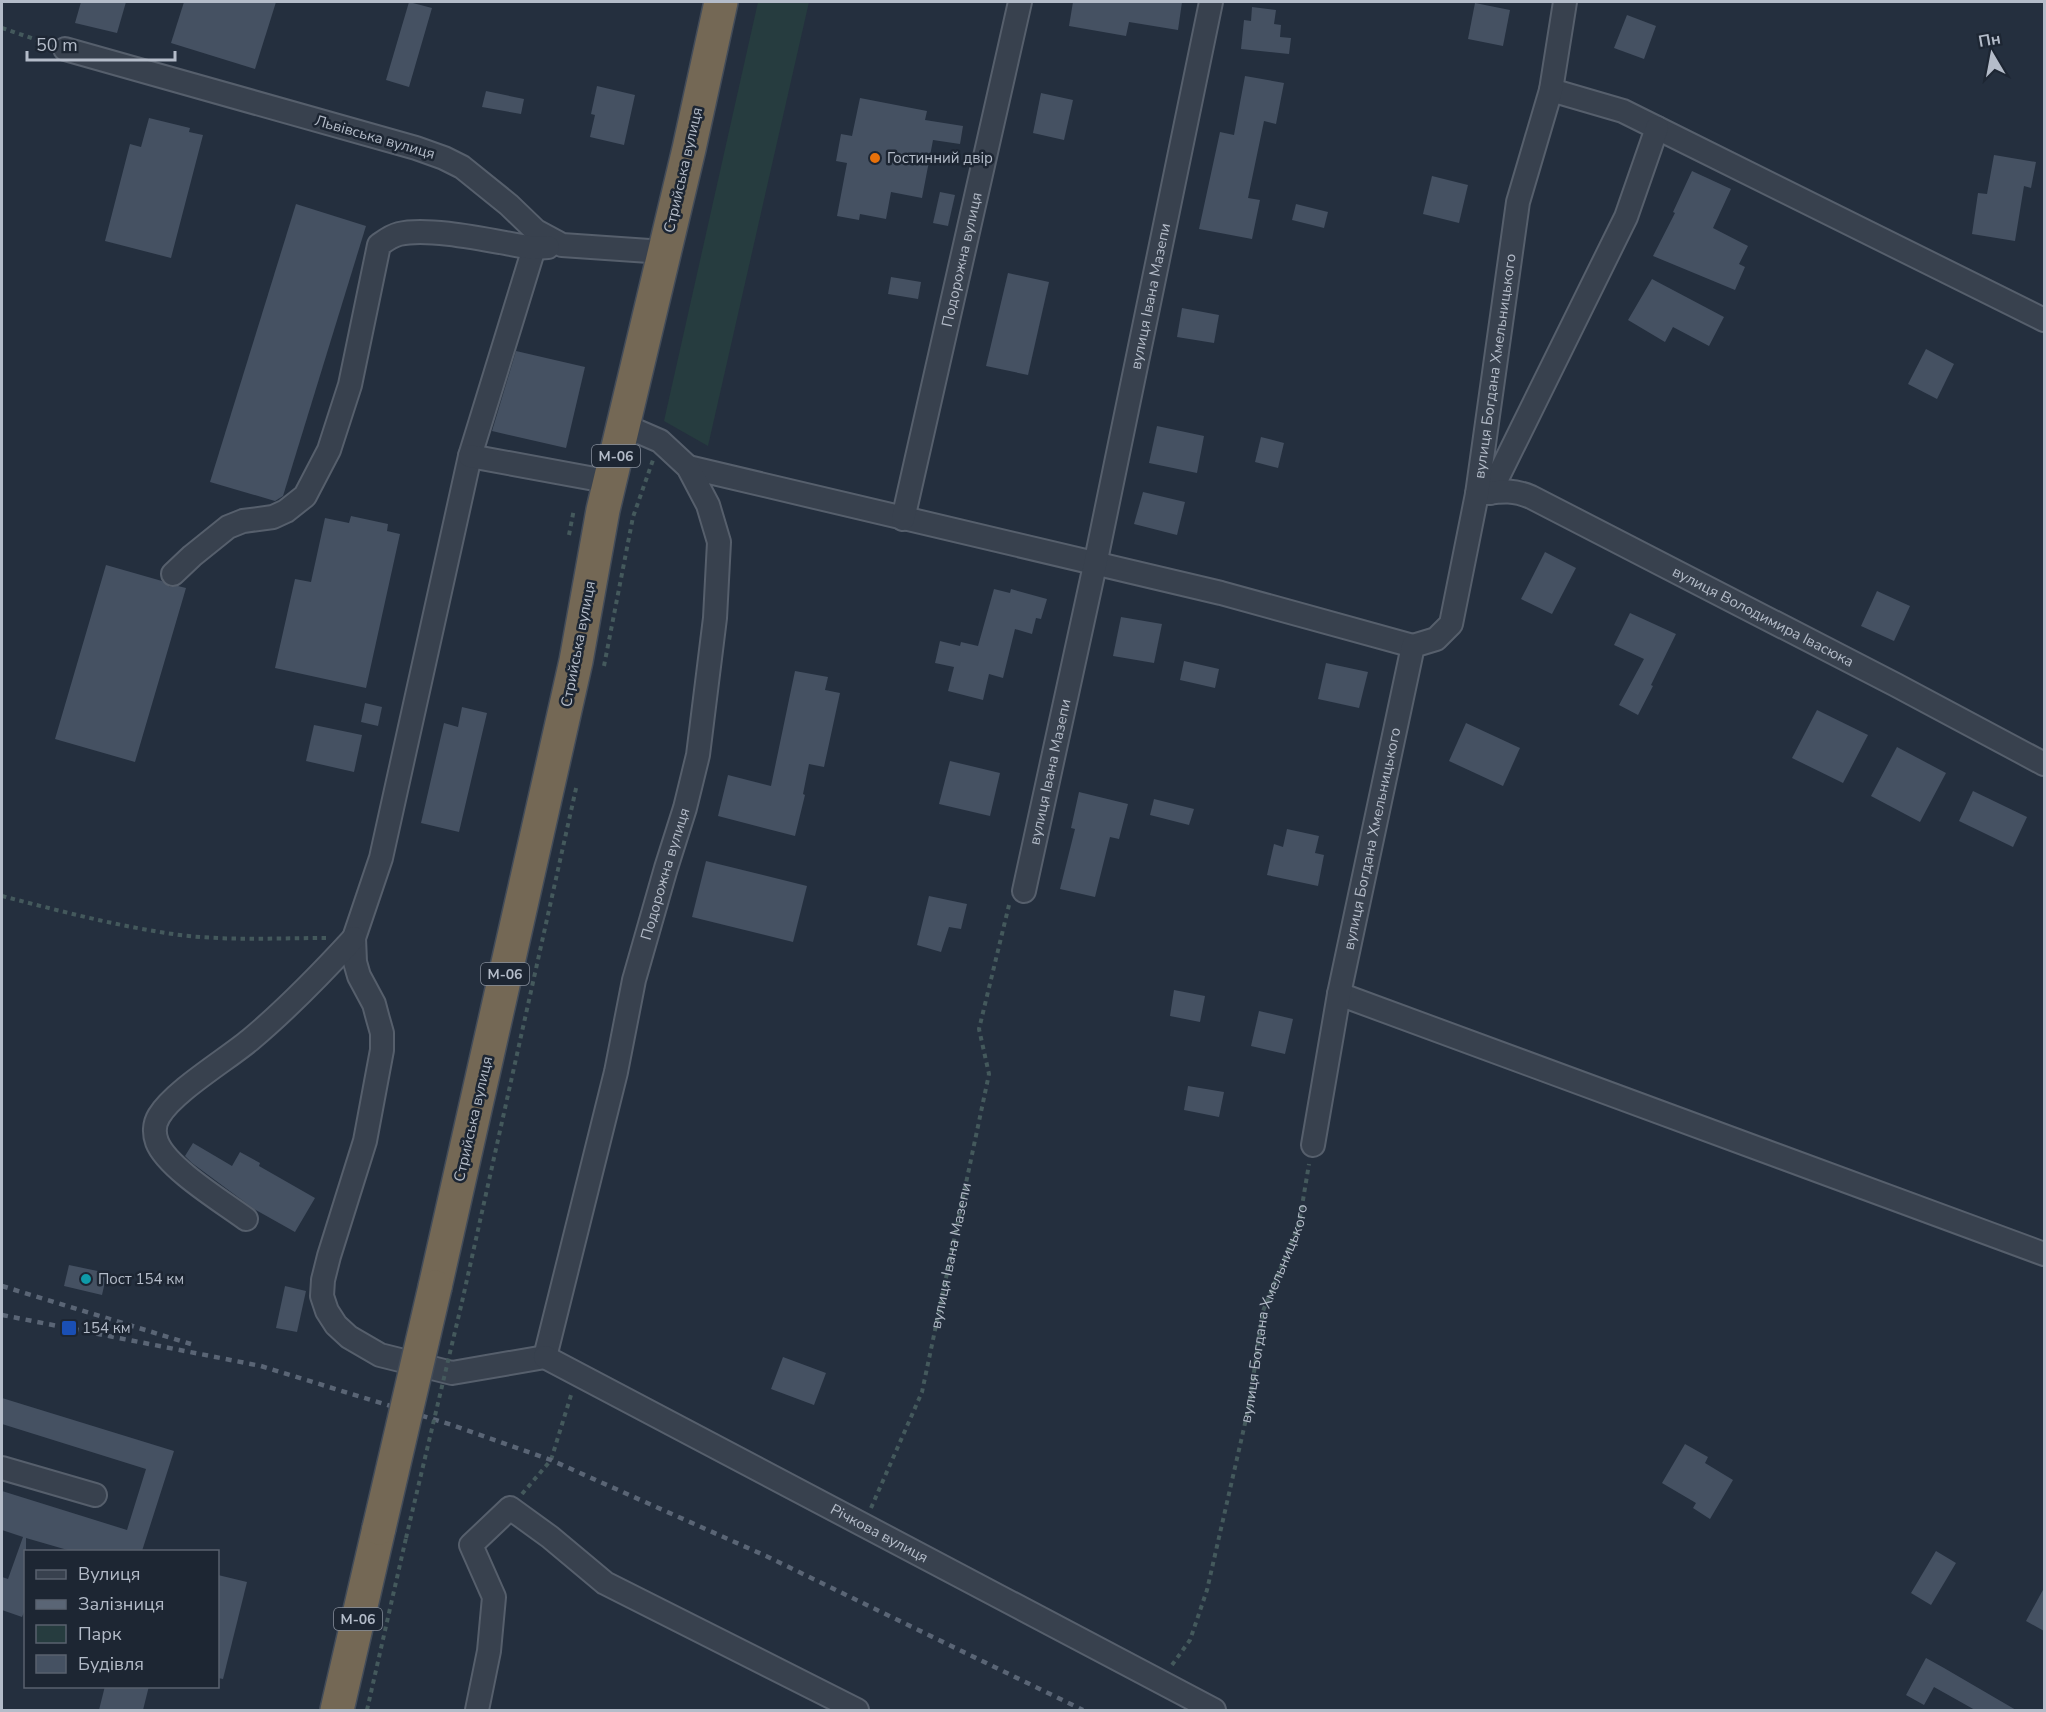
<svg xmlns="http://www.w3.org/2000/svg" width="2046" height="1712" font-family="'Nunito Sans',sans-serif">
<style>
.green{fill:#263c3f}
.building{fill:#455162}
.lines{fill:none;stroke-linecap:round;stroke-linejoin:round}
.minor-casing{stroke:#565f6c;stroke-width:26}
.highway-casing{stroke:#434c59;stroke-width:36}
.path{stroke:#44595c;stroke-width:4;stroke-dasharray:4.5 4.5;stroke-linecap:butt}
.minor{stroke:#38414e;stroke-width:22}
.highway{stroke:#746855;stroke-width:33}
.rail{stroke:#5a6575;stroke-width:4.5;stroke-dasharray:6 6;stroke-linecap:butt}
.highway-bridge-casing{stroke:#434c59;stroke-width:36;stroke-linecap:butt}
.path-bridge{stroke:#44595c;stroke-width:4;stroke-dasharray:4.5 4.5;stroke-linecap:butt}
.highway-bridge{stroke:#746855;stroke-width:33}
.food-dot{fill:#e8710a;stroke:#1d2633;stroke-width:2}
.culture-dot{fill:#0f9aa8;stroke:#1d2633;stroke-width:2}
.transit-dot{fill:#1a4fb4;stroke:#1d2633;stroke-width:2}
.labels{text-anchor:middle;stroke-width:5;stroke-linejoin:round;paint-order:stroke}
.shield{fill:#1d2633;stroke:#878f9c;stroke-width:1.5}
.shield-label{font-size:14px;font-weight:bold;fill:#b4bcc9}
.street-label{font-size:15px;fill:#b4bcc9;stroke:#1d2633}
.poi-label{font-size:15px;fill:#b4bcc9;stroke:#1d2633;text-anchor:start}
</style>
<rect width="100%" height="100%" fill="#242f3e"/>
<path class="green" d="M758,2H809L708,446L664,421Z"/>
<g class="building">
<path d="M81,2H126L117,33L75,23Z"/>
<path d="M184,2H276L255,69L171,43Z"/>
<path d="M409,2L432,8L409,87L386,80Z"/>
<path d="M1073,2H1182L1178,30L1129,22L1126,36L1069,26Z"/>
<path d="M1475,3L1510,10L1503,46L1468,39Z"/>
<path d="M1252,7L1276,10L1274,24L1281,25L1280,37L1291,38L1289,54L1241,49L1244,20L1251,21Z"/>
<path d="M1627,15L1656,26L1644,59L1614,48Z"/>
<path d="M1245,76L1284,83L1276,124L1264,121L1248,198L1260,200L1252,239L1199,229L1220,132L1234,135Z"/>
<path d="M597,86L635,95L624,145L590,137L595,115L591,114Z"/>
<path d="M486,91L524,99L521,114L482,107Z"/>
<path d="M1041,93L1073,100L1064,140L1033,133Z"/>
<path d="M860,98L927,111L925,120L963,126L960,144L933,140L922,198L891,192L886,219L860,214L859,220L837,216L847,163L836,161L841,134L852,136Z"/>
<path d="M149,118L190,128L189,132L203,135L171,258L105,241L130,144L141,147Z"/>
<path d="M1994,155L2036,162L2031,188L2024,186L2015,241L1972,234L1978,193L1987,194Z"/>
<path d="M1692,171L1731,189L1713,228L1748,246L1739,264L1745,267L1735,290L1653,256L1675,213L1673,212Z"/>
<path d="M1432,176L1468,185L1459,223L1423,214Z"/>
<path d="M940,192L955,195L948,226L933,223Z"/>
<path d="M296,204L366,226L283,496L275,501L210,482Z"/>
<path d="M1296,204L1328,212L1324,228L1292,220Z"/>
<path d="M1008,273L1049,282L1028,375L986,366Z"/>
<path d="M891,277L921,282L918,299L888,294Z"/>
<path d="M1652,279L1724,317L1709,346L1673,327L1665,342L1628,320Z"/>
<path d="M1182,308L1219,315L1214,343L1177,337Z"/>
<path d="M1926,349L1954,364L1937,399L1908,384Z"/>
<path d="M516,351L585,367L566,448L492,431Z"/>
<path d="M1157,426L1204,436L1197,473L1149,463Z"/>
<path d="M1261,437L1284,443L1278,468L1255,462Z"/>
<path d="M1143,492L1185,502L1177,535L1134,524Z"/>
<path d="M351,516L388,524L387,531L400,534L366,688L275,668L295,579L311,582L325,518L349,523Z"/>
<path d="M1545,552L1576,568L1552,614L1521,599Z"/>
<path d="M106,565L162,581L170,587L178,586L186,588L135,762L55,739Z"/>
<path d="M994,589L1010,593L1011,589L1047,599L1041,619L1036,618L1032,634L1015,629L1003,678L989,674L983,700L948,691L954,667L935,663L940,641L960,646L961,642L978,646Z"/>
<path d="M1877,591L1910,606L1894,641L1861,626Z"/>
<path d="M1630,613L1676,634L1651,685L1653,686L1638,715L1619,705L1644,659L1614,645Z"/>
<path d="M1121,617L1162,624L1154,663L1113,656Z"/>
<path d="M1184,661L1219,669L1215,688L1180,680Z"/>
<path d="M1326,663L1368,672L1359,708L1318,699Z"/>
<path d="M795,671L828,677L825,690L840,693L824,767L809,764L803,794L805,795L795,836L718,816L728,775L771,786Z"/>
<path d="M365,703L382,707L378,726L361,722Z"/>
<path d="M462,707L487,713L459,832L421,823L444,723L458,727Z"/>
<path d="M1817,710L1868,735L1843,783L1792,758Z"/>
<path d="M1466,723L1520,748L1503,786L1449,761Z"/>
<path d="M314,725L362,735L354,772L306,761Z"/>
<path d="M1897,747L1946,773L1920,822L1871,796Z"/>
<path d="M950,761L1000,773L990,816L939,804Z"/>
<path d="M1973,791L2027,817L2013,847L1959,821Z"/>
<path d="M1079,792L1128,804L1119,839L1110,837L1095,897L1060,889L1075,829L1071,828Z"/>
<path d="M1154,799L1194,809L1189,825L1150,815Z"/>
<path d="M1287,829L1319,836L1315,853L1324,855L1318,886L1267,875L1274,844L1283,847Z"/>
<path d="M706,861L807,886L793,942L692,917Z"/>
<path d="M929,896L967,904L961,929L949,927L941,952L917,945Z"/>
<path d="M1174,990L1205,996L1200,1022L1170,1016Z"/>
<path d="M1259,1011L1293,1019L1285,1054L1251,1046Z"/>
<path d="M1188,1086L1224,1092L1219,1117L1184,1110Z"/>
<path d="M193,1143L232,1166L240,1152L260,1163L259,1166L315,1198L295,1232L254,1209L192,1163L185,1156Z"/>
<path d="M69,1265L107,1273L102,1295L64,1286Z"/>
<path d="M285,1286L306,1291L297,1332L276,1328Z"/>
<path d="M783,1357L826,1373L814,1405L771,1389Z"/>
<path d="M2,1398L174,1451L142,1551H71L26,1538V1607L22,1617L2,1610V1577L8,1579L23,1537L2,1530V1491L127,1530L146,1469L2,1424Z"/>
<path d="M1685,1444L1708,1457L1705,1463L1733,1480L1710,1519L1693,1508L1696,1503L1662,1483Z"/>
<path d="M1936,1551L1956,1563L1931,1605L1911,1593Z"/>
<path d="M218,1575L247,1582L223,1679L218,1678Z"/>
<path d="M2044,1588V1631L2026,1621Z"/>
<path d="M1926,1658L1944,1668L2016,1710H1975L1934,1687L1924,1705L1906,1695Z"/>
<path d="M105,1686H149L143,1710H99Z"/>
</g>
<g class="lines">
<defs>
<g id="minor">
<path d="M65,49L416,148L444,158L462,167L509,205L536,231L562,245L664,252"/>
<path d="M1551,90L1623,111L2044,320"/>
<path d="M534,248L470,456L381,858L354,938L355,962L359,976L374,1004L378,1019L382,1033V1050L365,1141L329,1256L323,1280L322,1296L327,1311L336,1325L349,1337L380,1355L452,1373L545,1357"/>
<path d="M470,456L611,482"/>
<path d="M688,467L1221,593L1413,646"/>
<path d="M1490,493L1626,217L1657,128"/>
<path id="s3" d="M1477,494C1498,492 1510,488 1531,497L1896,685L2044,764"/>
<path id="s4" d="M903,519L1020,2"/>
<path d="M173,574L192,556L228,527L243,521L273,517L286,511L305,496L329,450L350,385L379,245C386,240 391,236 399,234C431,226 500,243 534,248L548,247"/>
<path id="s5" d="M1024,891L1095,565L1211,2"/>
<path d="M1339,994L2044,1254"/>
<path id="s6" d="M1313,1145L1339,994L1413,646L1436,639L1451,624L1477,494L1518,202L1551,90L1565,2"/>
<path d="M246,1219C223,1202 167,1168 157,1142C154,1134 154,1124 159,1116C174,1091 226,1060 250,1040C287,1009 321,974 354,938"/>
<path id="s7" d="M545,1357L616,1072L634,980L666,868L685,808L698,755L715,618L719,542L708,505L688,467L660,441L623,425"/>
<path id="s8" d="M545,1357L1214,1710"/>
<path d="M2,1468L95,1495"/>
<path d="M477,1710L489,1651L494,1597L471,1545L510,1508L550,1537L605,1583L857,1710"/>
</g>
<g id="highway">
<path d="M435,1287L576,661L603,510L689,149L721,2"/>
<path d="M337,1710L379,1528"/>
</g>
</defs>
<use href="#minor" class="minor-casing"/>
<use href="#highway" class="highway-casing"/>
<g class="path">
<path d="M2,28L46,43"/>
<path d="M569,535L574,509"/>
<path d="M604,666L633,517L653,460"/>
<path d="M2,896C60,911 120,927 180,935C228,941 278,938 326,938"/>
<path d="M462,1302L577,784"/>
<path d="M522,1494L551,1460L572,1392"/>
<path id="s1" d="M871,1508L922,1392L989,1074L979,1029L1009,905"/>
<path id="s2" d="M1172,1665L1190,1640L1207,1590L1249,1406L1263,1311L1299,1224L1309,1164"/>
<path d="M367,1710L406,1538"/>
</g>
<use href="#minor" class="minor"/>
<use href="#highway" class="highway"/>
<g class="rail">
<path d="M2,1286L191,1344"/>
<path d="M2,1315L261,1366L452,1425L551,1460L766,1556L1083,1710"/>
</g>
<defs>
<path id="highway-bridge" d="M379,1528L435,1287"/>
</defs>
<use href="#highway-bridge" class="highway-bridge-casing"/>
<path class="path-bridge" d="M406,1538L462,1302"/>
<use href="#highway-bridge" class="highway-bridge"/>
</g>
<circle class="food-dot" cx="875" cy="158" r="6"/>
<circle class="culture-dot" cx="86" cy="1279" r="6"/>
<rect class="transit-dot" x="61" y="1320" width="16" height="16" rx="3"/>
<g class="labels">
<g class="shield">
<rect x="592" y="445" width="48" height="22" rx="4.5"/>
<rect x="481" y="963" width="48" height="22" rx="4.5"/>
<rect x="334" y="1608" width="48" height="22" rx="4.5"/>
</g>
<g class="shield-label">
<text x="616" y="461">М-06</text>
<text x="505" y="979">М-06</text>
<text x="358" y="1624">М-06</text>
</g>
<g class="street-label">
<text transform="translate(375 137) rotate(16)" y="5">Львівська вулиця</text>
<text transform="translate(683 170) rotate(-77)" y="5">Стрийська вулиця</text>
<text dy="5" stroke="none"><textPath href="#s4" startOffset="266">Подорожна вулиця</textPath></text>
<text dy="5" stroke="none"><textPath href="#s5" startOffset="608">вулиця Івана Мазепи</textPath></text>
<text dy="5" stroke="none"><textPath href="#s6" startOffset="816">вулиця Богдана Хмельницького</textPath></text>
<text dy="5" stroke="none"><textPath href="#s3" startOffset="316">вулиця Володимира Івасюка</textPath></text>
<text transform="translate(578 644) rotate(-79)" y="5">Стрийська вулиця</text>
<text dy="5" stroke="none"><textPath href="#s5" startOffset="122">вулиця Івана Мазепи</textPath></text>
<text dy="5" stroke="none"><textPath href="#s6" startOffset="312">вулиця Богдана Хмельницького</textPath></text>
<text dy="5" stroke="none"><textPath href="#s7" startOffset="498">Подорожна вулиця</textPath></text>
<text transform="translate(473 1119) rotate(-77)" y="5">Стрийська вулиця</text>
<text dy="5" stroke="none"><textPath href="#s1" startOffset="266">вулиця Івана Мазепи</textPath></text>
<text dy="5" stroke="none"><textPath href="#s2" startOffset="369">вулиця Богдана Хмельницького</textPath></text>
<text dy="5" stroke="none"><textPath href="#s8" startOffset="378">Річкова вулиця</textPath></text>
</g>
<g class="poi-label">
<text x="887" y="163">Гостинний двір</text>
<text x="98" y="1284">Пост 154 км</text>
<text x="82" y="1333">154 км</text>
</g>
</g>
<rect width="2046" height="1712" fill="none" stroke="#b4bcc9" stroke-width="6"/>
<rect x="24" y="1550" width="195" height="138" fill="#1d2633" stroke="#59626f" stroke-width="1.5"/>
<rect x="36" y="1570" width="30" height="9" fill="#38414e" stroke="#59626f" stroke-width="1.5"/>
<text x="78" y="1580" font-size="18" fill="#b4bcc9">Вулиця</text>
<rect x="36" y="1600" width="30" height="9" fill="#5a6575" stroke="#59626f" stroke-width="1.5"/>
<text x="78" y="1610" font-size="18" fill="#b4bcc9">Залізниця</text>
<rect x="36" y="1625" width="30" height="18" fill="#263c3f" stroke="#59626f" stroke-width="1.5"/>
<text x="78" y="1640" font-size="18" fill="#b4bcc9">Парк</text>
<rect x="36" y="1655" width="30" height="18" fill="#455162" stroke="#59626f" stroke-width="1.5"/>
<text x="78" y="1670" font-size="18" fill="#b4bcc9">Будівля</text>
<g transform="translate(1992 54) rotate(350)" stroke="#1d2633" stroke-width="4.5" paint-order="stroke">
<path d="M0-4.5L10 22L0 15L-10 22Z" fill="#b4bcc9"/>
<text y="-9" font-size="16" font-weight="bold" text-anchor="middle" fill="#b4bcc9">Пн</text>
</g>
<path d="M27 51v9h148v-9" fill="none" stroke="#b4bcc9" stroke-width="3"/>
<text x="36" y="51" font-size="18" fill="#b4bcc9" stroke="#1d2633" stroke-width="4.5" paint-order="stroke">50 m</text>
</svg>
